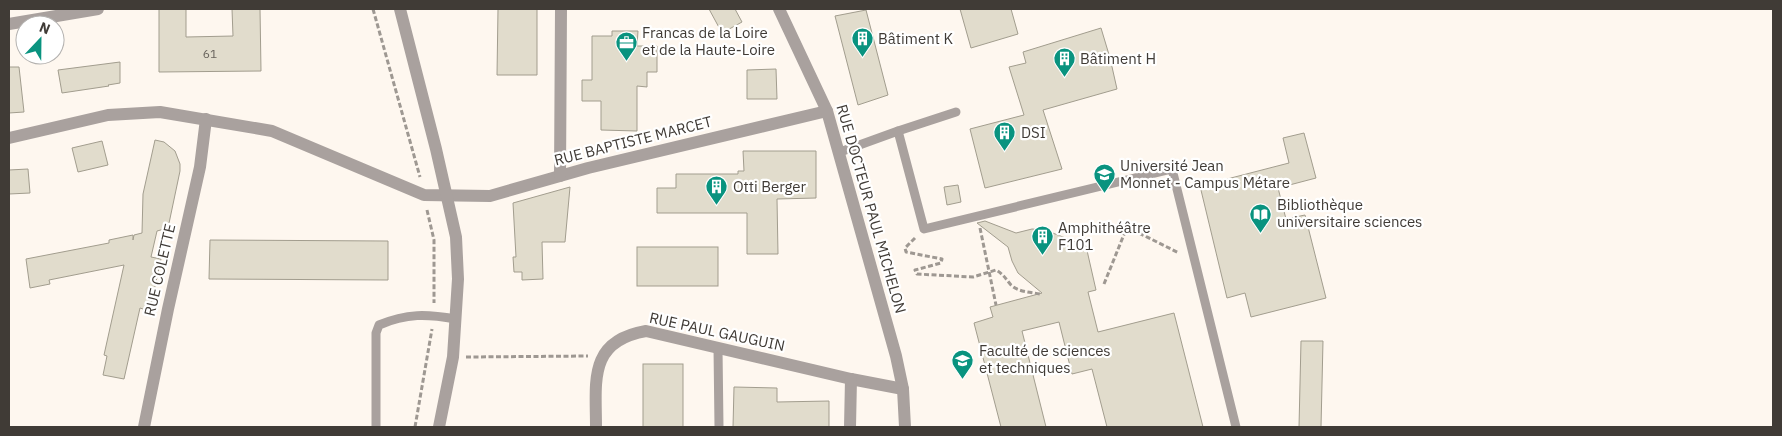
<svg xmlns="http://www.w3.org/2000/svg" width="1782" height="436" font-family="'IBM Plex Sans',sans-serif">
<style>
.building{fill:#e1dccc;stroke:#a29d8e}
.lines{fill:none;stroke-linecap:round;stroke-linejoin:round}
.path{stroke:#9e9892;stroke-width:3;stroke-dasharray:5 2.5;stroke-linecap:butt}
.service{stroke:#a9a19e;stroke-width:9}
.minor{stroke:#a9a19e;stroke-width:12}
.tertiary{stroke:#a9a19e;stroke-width:12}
.labels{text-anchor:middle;stroke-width:4.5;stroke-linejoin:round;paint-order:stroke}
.number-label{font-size:12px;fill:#68635c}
.poi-label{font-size:15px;fill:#403b36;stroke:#fff;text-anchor:start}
.street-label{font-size:15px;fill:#403b36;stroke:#fff}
</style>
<rect width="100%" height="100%" fill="#fef7ef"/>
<g class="building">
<path d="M159,9H186V37L233,36L232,9H260L261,71L159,72Z"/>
<path d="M498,9H537V75H497Z"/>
<path d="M709,9H735L742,22L722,33Z"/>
<path d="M960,9H1011L1018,34L971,48Z"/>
<path d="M866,10L888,95L858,105L835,16Z"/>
<path d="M1101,28L1110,58L1117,89L1043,110L1062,169L985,188L970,129L1024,115L1009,67L1026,63L1023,52Z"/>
<path d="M612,31H638L637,46H657V72H647V87L637,86V131L601,130V101H582V80H592V36H612Z"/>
<path d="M120,62V83L108,85L109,86L62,93L58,70Z"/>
<path d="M9,67H19L24,112L9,113Z"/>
<path d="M776,69L777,99H747V70Z"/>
<path d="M1304,133L1316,178L1278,188L1286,219L1305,215L1326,298L1251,317L1245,293L1227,298L1200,186L1289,163L1283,138Z"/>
<path d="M155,140L164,142L175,151L180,164V171L168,228L157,231L151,257L161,259L150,309L147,308L146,310L140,308L124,379L103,375L107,356L104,355L124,265L49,280L50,284L30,288L26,259L109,243V240L133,235V240L134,235L142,233L143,194Z"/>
<path d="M102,141L108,165L78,172L72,148Z"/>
<path d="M743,151H816V198L777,199L778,254H747V213H657V188H676V174H738V171H744Z"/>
<path d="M28,169L30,193L9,194V170Z"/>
<path d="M958,185L961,202L947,205L944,187Z"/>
<path d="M570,187L565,242H542L543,279L522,280V272H514L513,257H516L513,203Z"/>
<path d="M985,221L1016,233L1032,229L1045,230L1086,246L1096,290L1088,292L1098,332L1174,313L1203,427H1107L1092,369L1072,374L1059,322L1022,331L1046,427H1001L974,323L993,317L990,307L1042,293L1018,273L1012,261L1008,247L977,223Z"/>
<path d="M210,240L388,241V280L209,279Z"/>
<rect x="637" y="247" width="81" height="39"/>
<path d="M1301,341H1323L1321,427H1299Z"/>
<rect x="643" y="364" width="40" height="63"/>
<path d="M734,387L777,388V402L829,401V427H733Z"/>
</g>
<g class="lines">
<g class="path">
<path d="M373,9L420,177"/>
<path d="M427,210L434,240V303"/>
<path d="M980,228L996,305"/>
<path d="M915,238L905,248L906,252L942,259L941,263L915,270L917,274L973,277L996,270C1003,274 1006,279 1011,285C1018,292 1030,292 1040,294"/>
<path d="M1104,284L1127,227L1179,253"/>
<path d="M466,357L588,356"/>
<path d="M415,427L432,329"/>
</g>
<g class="service">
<path d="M898,131L956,112"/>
<path d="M840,152L898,131L924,229L1172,169L1236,427"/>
<path d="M718,348L719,427"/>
<path d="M376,427V333L379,325C407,313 427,314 456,319"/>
</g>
<g class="minor">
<path d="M9,24L98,9"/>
<path d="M9,138L108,115L160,112L272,131L424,195L490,196L588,168L827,111"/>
<path d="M560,176L561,9"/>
<path d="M144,427L168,309L200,167L206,119"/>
<path d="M596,427C596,381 588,341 646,331L851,379L903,389"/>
<path d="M850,427L851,379"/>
</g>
<g class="tertiary">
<path d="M400,9L436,149L456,237L458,279L453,357L439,427"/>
<path d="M779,9L827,111L896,356L903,389L905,427"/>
</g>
</g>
<defs>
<symbol id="building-pin" viewBox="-11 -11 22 30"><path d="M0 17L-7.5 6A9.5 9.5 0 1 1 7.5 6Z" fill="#09937f" stroke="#fff"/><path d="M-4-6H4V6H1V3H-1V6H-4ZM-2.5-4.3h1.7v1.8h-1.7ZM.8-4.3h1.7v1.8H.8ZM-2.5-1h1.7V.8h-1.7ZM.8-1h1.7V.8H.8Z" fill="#fff"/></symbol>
<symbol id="office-pin" viewBox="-11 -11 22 30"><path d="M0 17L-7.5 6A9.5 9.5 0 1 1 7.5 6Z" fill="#09937f" stroke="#fff"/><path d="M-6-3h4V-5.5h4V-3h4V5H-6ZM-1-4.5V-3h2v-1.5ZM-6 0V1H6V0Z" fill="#fff"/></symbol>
<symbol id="university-pin" viewBox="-11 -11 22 30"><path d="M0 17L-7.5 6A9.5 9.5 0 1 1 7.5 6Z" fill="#09937f" stroke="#fff"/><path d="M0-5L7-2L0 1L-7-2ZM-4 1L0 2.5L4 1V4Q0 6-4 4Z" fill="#fff"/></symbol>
<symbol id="library-pin" viewBox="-11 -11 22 30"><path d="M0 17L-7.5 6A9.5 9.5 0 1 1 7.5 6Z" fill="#09937f" stroke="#fff"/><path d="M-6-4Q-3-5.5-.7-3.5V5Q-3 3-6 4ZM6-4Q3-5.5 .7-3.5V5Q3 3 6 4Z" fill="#fff"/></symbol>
</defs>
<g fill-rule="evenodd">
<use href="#building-pin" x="850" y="26" width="25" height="34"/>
<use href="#office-pin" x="614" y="30" width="25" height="34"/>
<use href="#building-pin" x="1052" y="46" width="25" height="34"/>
<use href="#building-pin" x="992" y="120" width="25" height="34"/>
<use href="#university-pin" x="1092" y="162" width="25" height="34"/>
<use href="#building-pin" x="704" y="174" width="25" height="34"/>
<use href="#library-pin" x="1248" y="202" width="25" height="34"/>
<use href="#building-pin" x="1030" y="224" width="25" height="34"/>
<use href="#university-pin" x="950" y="348" width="25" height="34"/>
</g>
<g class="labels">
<g class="number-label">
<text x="210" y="58">61</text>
</g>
<g class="poi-label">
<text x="642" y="38">Francas de la Loire<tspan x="642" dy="17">et de la Haute-Loire</tspan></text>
<text x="878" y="44">Bâtiment K</text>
<text x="1080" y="64">Bâtiment H</text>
<text x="1021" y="138">DSI</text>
<text x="1120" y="171">Université Jean<tspan x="1120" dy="17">Monnet - Campus Métare</tspan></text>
<text x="733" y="192">Otti Berger</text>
<text x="1277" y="210">Bibliothèque<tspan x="1277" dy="17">universitaire sciences</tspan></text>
<text x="1058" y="233">Amphithéâtre<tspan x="1058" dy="17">F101</tspan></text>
<text x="979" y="356">Faculté de sciences<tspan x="979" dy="17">et techniques</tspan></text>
</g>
<g class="street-label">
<text transform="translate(633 141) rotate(-14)" y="5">RUE BAPTISTE MARCET</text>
<text transform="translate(871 209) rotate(74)" y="5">RUE DOCTEUR PAUL MICHELON</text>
<text transform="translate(160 270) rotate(-77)" y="5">RUE COLETTE</text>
<text transform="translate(717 332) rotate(12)" y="5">RUE PAUL GAUGUIN</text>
</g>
</g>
<rect width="1782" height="436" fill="none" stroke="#403b36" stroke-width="20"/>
<g transform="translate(40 40) rotate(22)"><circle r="24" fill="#ffffff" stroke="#b3b1af"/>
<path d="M0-4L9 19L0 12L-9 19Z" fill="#09937f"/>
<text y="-8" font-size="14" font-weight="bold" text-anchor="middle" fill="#403b36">N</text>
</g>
</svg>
